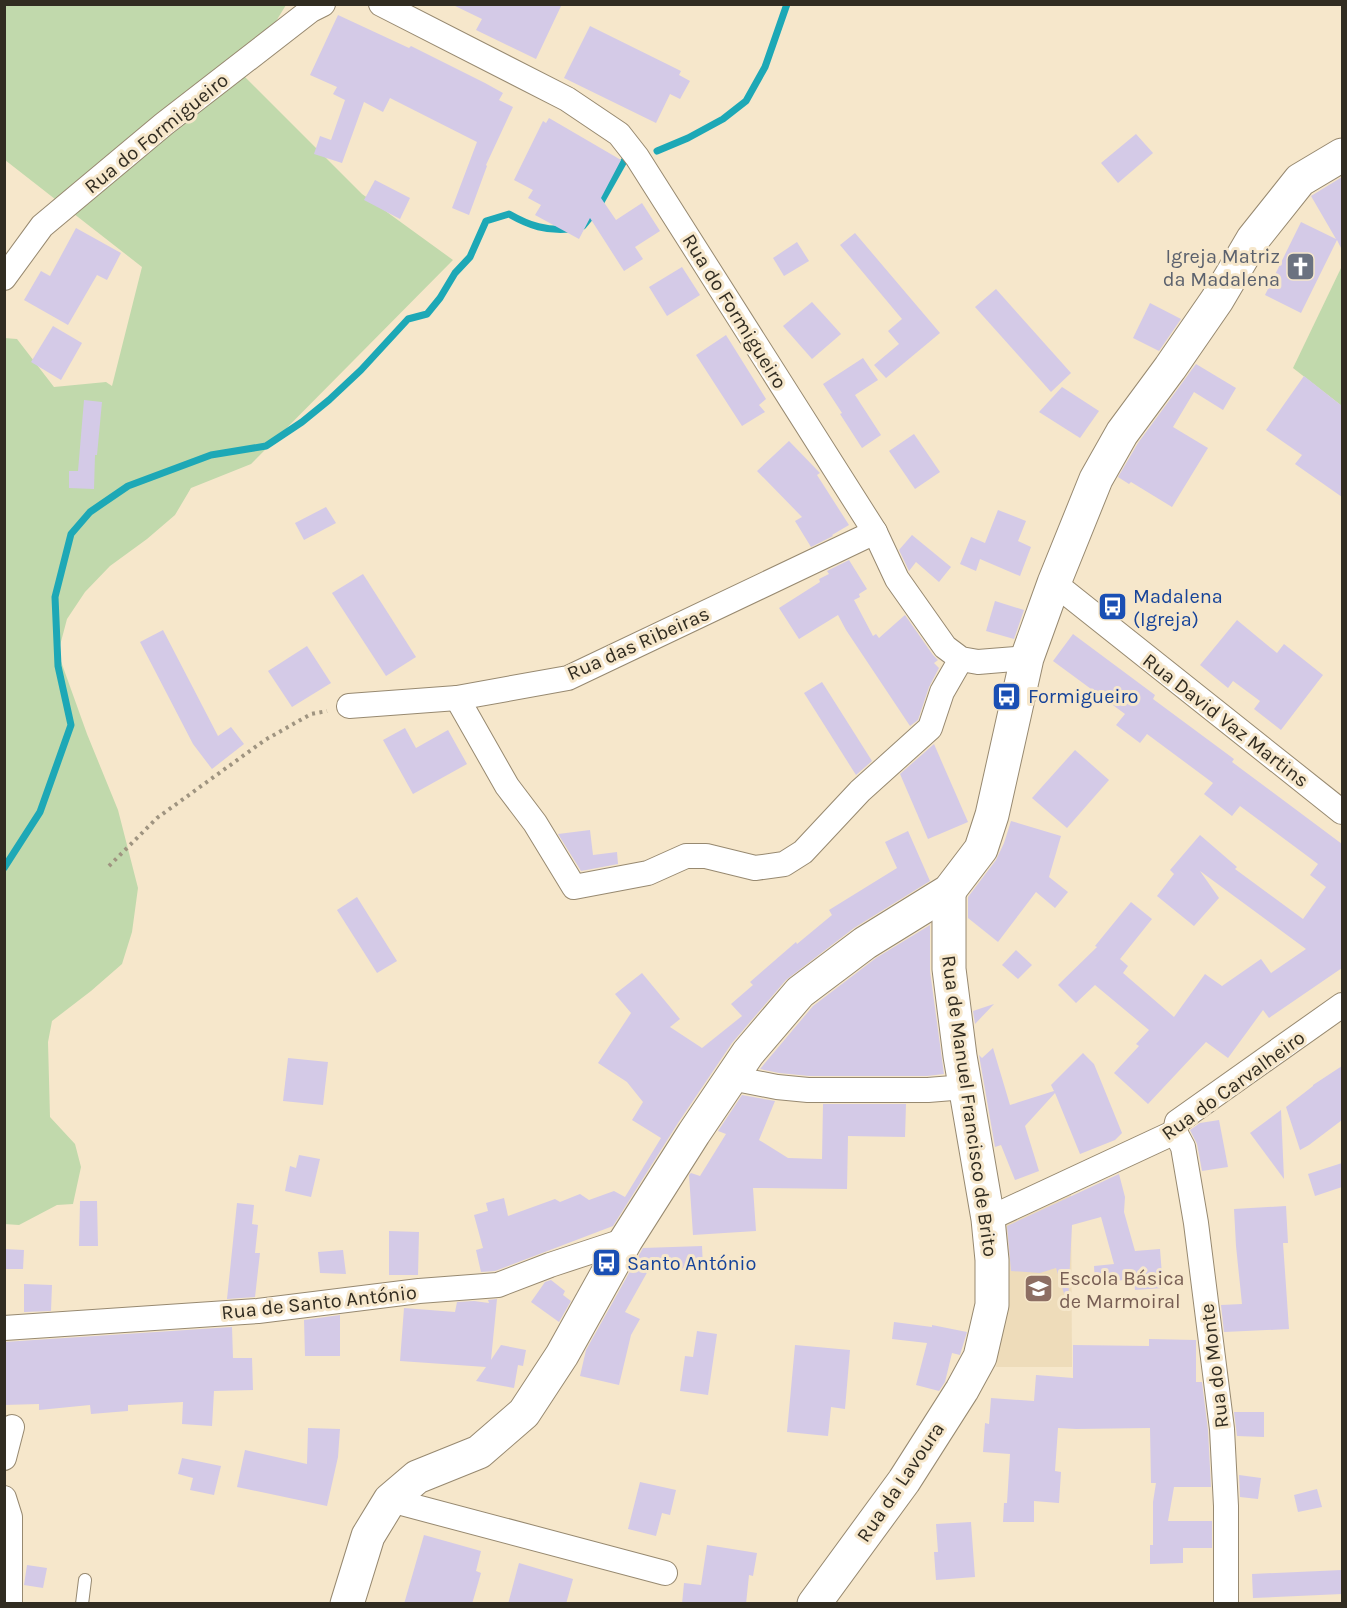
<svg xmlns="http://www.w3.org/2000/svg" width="1347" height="1608" font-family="Karla,sans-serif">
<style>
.built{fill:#eedcba}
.green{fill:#c1d9ac}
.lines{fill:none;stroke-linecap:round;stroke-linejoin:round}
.stream{stroke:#1da8b6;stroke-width:7}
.building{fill:#d4cae7}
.lane-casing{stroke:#978970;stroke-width:14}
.street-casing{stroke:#978970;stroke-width:26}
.secondary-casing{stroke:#978970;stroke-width:35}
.path{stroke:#9f9480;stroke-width:4;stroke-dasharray:3 4.5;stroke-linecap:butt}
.lane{stroke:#fff;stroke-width:12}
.street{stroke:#fff;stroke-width:24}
.secondary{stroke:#fff;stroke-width:33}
.labels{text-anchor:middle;stroke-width:6;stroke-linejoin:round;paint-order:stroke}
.street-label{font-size:20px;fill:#312c21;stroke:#f6e7cb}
.worship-label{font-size:20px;fill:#5b616d;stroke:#f6e7cb;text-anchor:end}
.transit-label{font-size:20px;fill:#164399;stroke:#f6e7cb;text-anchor:start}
.education-label{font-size:20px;fill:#785e54;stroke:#f6e7cb;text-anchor:start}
</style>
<rect width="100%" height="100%" fill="#f6e7cb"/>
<path class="built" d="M1071,1190L1072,1367H996L1006,1304L999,1219Z"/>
<g class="green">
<path d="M5,5H286L243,75L362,194L453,260L251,464L191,488L175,515L147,539L110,566L85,592L67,619L58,653L87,734L118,810L138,888L132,932L122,964L91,991L52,1021L48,1042L50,1117L75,1144L81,1167L73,1204L57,1205L19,1225L4,1224V338L17,339L54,387L106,382L112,386L142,267L5,160Z"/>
<path d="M1342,266V406L1293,368Z"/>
</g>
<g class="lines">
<g class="stream">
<path d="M657,151L688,138L723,119L746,101L765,67L787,4"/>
<path d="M583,226L597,209L624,161"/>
<path d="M4,868L40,812L71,725L58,666L55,597L71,534L90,512L128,486L211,455L266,446L302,422L329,400L361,370L408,319L427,314L440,298L455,273L470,257L486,221L509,214C530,226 546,231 570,229"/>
</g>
</g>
<g class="building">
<path d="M451,4H562L536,59L476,30L482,19Z"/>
<path d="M338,15L409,48L411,46L485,83L503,93L499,100L513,107L486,165L487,166L469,215L452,208L477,142L390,98L383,112L364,102L342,163L314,154L320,136L331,140L345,100L333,94L337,87L310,75Z"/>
<path d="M590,26L681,71L679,75L690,81L680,99L670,94L656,123L564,78Z"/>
<path d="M549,118L621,160L601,198L616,220L642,203L660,231L635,247L643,259L624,271L590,218L579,239L535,215L541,205L528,198L533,190L514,180L543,121L546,123Z"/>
<path d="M1136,134L1153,153L1118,183L1101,163Z"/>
<path d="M1342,177V250L1337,240L1301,313L1265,295L1301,222L1336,239L1311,196Z"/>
<path d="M375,180L410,198L400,219L364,200Z"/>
<path d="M76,228L121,253L107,280L97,275L68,325L24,300L41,271L50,276Z"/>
<path d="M855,233L940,333L886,378L874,365L899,344L888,331L902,319L840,245Z"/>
<path d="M797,242L809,261L784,276L773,258Z"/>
<path d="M682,267L700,295L667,316L649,287Z"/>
<path d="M996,289L1071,373L1051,392L975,307Z"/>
<path d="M812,302L841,334L812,359L783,326Z"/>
<path d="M1150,303L1181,319L1159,351L1133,338Z"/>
<path d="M53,326L82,343L61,380L31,362Z"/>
<path d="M726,335L766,399L759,405L765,412L742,426L696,355Z"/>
<path d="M863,358L878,380L855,395L881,435L862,448L840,414L842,413L823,384Z"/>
<path d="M1196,364L1236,388L1223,410L1194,392L1173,427L1208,448L1172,507L1131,482L1129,484L1118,477L1138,443Z"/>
<path d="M1304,376L1342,406V497L1295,464L1302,455L1266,430Z"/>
<path d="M1062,387L1099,411L1080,438L1039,412Z"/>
<path d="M84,400L102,402L97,455H95L94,489L69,488V471H78Z"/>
<path d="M914,434L940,472L915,489L889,451Z"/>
<path d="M789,441L820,473L817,475L849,525L832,535L833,536L811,547L795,521L802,517L757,471Z"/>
<path d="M326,507L336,523L304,540L295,523Z"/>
<path d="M998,510L1026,521L1018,541L1031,547L1020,576L980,559L976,571L960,564L971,537L985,543Z"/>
<path d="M912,535L951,567L939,582L916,562L909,571L899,550Z"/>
<path d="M849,560L867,589L859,594L860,597L854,600L873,636L876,634L879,638L905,615L933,655L938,660L934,663L939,668L929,687L918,720L910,726L846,630L838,615L799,639L779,608L820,582L819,579L829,574L827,571Z"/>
<path d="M363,574L416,657L386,676L332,593Z"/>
<path d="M995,601L1024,610L1014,639L986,631Z"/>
<path d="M1237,620L1277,653L1284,644L1323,675L1281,730L1254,709L1260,701L1233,681L1228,688L1200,665Z"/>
<path d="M163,630L218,736L231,727L244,744L212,769L193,744L140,642Z"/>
<path d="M1073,634L1155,695L1153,699L1234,759L1232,762L1342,844V968L1269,1018L1263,1010L1228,1058L1206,1042L1148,1104L1114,1073L1139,1046L1136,1044L1149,1030L1095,985L1076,1003L1058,985L1097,947L1095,946L1131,902L1152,919L1120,959L1128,966L1123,973L1174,1017L1205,974L1222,986L1261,959L1271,973L1306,949L1200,871L1219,898L1194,926L1157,896L1174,874L1170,870L1200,835L1237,867L1235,869L1303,919L1326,887L1310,875L1318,864L1240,806L1232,816L1204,794L1213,783L1147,734L1140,743L1116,725L1125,714L1053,661Z"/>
<path d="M307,646L331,683L292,707L268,671Z"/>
<path d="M822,682L872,761L856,775L804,693Z"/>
<path d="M405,728L416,748L448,730L467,764L413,794L383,740Z"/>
<path d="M934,744L968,822L928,839L900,774Z"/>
<path d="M1075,750L1109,780L1067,828L1032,798Z"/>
<path d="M1011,821L1061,836L1049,877L1068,892L1055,908L1036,892L998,942L968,918V897L996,860L1004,843Z"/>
<path d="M590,830L593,855L617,852L618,864L581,871L558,834Z"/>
<path d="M908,831L930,881L854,928L786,980L732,1043L678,1123L613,1226L495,1271L481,1272L476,1250L483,1248L474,1215L488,1211L486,1203L504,1198L508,1216L555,1199L560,1202L580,1194L589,1200L614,1191L625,1197L661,1138L632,1120L643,1102L627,1082L598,1063L631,1013L615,994L642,973L680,1019L670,1027L702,1048L742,1016L731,1004L753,985L750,982L796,942L797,944L832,915L829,910L897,868L885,842Z"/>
<path d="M357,897L397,961L377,973L337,910Z"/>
<path d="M930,925V971L944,1074L927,1076H809L779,1073L760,1069L813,1006L876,958Z"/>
<path d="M1016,950L1032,965L1018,979L1002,965Z"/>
<path d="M994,1004L975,1024L973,1011Z"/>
<path d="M993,1048L1010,1105L1054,1091L1051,1085L1083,1053L1094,1064L1122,1133L1115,1140L1080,1154L1055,1093L1025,1126L1039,1171L1015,1180L1001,1145L995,1147L979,1055L982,1058Z"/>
<path d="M288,1058L328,1062L323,1105L283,1101Z"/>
<path d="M1342,1066V1120L1309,1145L1300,1150L1286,1107L1313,1086V1085Z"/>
<path d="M742,1095L775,1101L759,1140L788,1158L822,1159L823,1104H906L905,1137L848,1136L847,1189L753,1188L756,1231L693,1235L689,1175L691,1173L700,1176L726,1134L718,1131Z"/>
<path d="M1281,1110L1284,1179L1250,1133Z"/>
<path d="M1219,1120L1228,1167L1202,1171L1197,1144L1190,1130L1200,1123Z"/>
<path d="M299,1155L320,1159L311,1197L285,1191L290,1166L296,1168Z"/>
<path d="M1342,1163V1187L1315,1196L1308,1174Z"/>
<path d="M1119,1174L1125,1197L1124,1212L1135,1251L1160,1249L1163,1288L1135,1290L1134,1279L1095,1283L1094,1266L1114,1264L1101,1217L1072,1225L1068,1303H1067L1056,1268L1040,1273L1011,1271L1007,1226Z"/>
<path d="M80,1201H97L98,1246H79Z"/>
<path d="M237,1203L254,1205L252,1224L258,1225L255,1253H260L255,1297L227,1299Z"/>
<path d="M1286,1206L1288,1243H1283L1289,1329L1224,1332L1221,1305L1242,1304L1236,1246L1234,1209Z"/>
<path d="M389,1231L419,1232L418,1275H389Z"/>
<path d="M702,1246L703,1268L649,1269L625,1312L640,1319L631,1335L619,1385L580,1376L586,1350L643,1248Z"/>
<path d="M4,1249L24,1250L23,1269H4Z"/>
<path d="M343,1250L346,1274L320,1273L318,1252Z"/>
<path d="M551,1280L565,1291L563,1295L571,1301L559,1322L531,1302L545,1282Z"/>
<path d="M24,1284L52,1285L51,1311L24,1312Z"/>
<path d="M497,1299L491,1360L501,1345L526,1350L523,1366L518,1365L514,1388L476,1381L486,1367L400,1361L404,1308L455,1312L457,1302L474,1301L489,1303L488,1300Z"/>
<path d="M340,1315V1356H305L304,1320Z"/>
<path d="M894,1322L932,1327V1325L967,1332L960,1355L952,1353L945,1382L939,1391L916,1385L927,1343L892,1339Z"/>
<path d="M232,1327L233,1358H252L253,1390L214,1391L212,1426L182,1424L183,1402L128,1405V1411L91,1414L90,1405L39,1410V1404L4,1405V1342Z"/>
<path d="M697,1331L717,1334L708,1395L680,1391L685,1356L693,1357Z"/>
<path d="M1149,1339L1196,1340V1382H1202L1208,1430L1211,1487H1174L1168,1521H1212V1548H1183V1563L1150,1564V1545H1153V1502L1156,1483H1151L1150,1428L1076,1429L1058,1428L1055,1471L1061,1472L1059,1503L1034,1501V1522H1003L1004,1503H1007L1010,1454L983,1452L985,1423L989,1424L991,1398L1034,1401L1036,1375L1073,1378V1345L1149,1346Z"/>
<path d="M795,1345L850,1350L845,1409L831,1407L828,1436L787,1432Z"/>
<path d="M1234,1412H1264V1437L1237,1436Z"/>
<path d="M308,1428L340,1429L338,1457L327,1506L237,1487L245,1450L307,1464Z"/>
<path d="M182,1458L221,1466L214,1495L190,1490L193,1478L178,1474Z"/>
<path d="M1239,1475L1261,1478L1258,1499L1240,1497Z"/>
<path d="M640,1482L676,1490L670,1515L662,1513L656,1536L628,1529Z"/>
<path d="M1317,1489L1322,1507L1298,1512L1294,1495Z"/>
<path d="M971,1522L975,1577L936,1580L934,1552H938L936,1524Z"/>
<path d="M424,1535L481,1551L476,1571L481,1573L472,1604H404Z"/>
<path d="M707,1545L757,1553L753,1576L749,1575L746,1604H682L684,1583L701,1585Z"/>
<path d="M519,1563L573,1579L566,1604H508Z"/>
<path d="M27,1565L47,1568L43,1588L24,1585Z"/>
<path d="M1342,1570V1594L1253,1598L1252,1574Z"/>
</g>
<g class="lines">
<defs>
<path id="lane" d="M82,1604L85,1580"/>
<g id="street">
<path d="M381,4L567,99L619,134L637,157L875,532L897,579L945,647L961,659L978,662L1027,658"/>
<path d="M4,278L42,226L164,124L311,10L323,4"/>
<path d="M1054,583L1342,812"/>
<path d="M457,698L507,786L535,823L574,887L648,873L686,856H706L755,868L784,864L803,852L860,791L930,728L942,692L961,659"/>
<path d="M349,706L457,698L568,678L875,532"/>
<path d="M731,1078L777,1087L808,1090H928L965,1087"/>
<path d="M1175,1132L1183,1147L1196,1223L1222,1429L1226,1506V1604"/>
<path d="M1175,1132L1177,1122L1342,1005"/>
<path d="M988,1219L1175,1132"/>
<path d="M4,1328L258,1311L419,1291L498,1285L550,1265L626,1240"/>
<path d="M4,1458L12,1427"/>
<path d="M4,1498L10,1517V1604"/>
<path d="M390,1500L665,1573"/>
</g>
<g id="secondary">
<path d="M347,1604L368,1536L390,1500L417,1477L479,1452L524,1413L562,1355L626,1240L694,1133L748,1053L800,992L865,943L949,891L981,849L992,815L1027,658L1054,583L1096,479L1122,433L1170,368L1217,300L1253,239L1300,180L1342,155"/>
<path d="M814,1604L904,1481L962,1390L980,1357L992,1305V1260L988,1219L960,1056L949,969V891"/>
</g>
</defs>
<use href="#lane" class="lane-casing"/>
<use href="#street" class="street-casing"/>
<use href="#secondary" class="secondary-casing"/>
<path class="path" d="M109,866L157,818L265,740L311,714L327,711"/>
<use href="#lane" class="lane"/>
<use href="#street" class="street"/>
<use href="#secondary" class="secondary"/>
</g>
<defs>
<symbol id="church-square" viewBox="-11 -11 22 22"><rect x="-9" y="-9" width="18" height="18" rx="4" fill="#6b7280" stroke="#f6e7cb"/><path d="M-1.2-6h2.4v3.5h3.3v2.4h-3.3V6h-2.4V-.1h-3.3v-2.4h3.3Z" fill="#fff"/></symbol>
<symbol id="bus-square" viewBox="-11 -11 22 22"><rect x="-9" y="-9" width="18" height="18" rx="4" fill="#1a4fb4" stroke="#f6e7cb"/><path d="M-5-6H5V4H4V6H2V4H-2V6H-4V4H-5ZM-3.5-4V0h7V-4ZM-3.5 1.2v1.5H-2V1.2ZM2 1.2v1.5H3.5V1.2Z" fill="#fff"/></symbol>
<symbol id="school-square" viewBox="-11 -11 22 22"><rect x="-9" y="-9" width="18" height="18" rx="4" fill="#8d6e63" stroke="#f6e7cb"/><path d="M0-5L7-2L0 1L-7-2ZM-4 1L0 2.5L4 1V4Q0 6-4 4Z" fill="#fff"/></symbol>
</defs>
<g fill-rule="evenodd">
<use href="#church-square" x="1284" y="250" width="33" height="33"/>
<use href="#bus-square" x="1096" y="590" width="33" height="33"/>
<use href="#bus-square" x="990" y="680" width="33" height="33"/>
<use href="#bus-square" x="590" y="1246" width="33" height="33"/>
<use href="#school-square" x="1022" y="1272" width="33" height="33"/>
</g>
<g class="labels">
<g class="street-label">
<text transform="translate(156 133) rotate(-39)" y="7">Rua do Formigueiro</text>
<text transform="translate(735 311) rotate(58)" y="7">Rua do Formigueiro</text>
<text transform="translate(638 643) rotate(-24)" y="7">Rua das Ribeiras</text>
<text transform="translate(1226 720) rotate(38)" y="7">Rua David Vaz Martins</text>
<text transform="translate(1233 1085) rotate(-36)" y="7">Rua do Carvalheiro</text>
<text transform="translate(970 1106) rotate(82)" y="7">Rua de Manuel Francisco de Brito</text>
<text transform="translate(319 1302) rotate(-6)" y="7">Rua de Santo António</text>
<text transform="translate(1214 1366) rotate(-97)" y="7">Rua do Monte</text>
<text transform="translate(900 1482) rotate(-56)" y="7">Rua da Lavoura</text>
</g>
<g class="worship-label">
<text x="1280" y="263">Igreja Matriz<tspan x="1280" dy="23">da Madalena</tspan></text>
</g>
<g class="transit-label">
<text x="1133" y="603">Madalena<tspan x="1133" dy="23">(Igreja)</tspan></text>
<text x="1028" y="703">Formigueiro</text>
<text x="627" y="1270">Santo António</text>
</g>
<g class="education-label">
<text x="1059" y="1285">Escola Básica<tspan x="1059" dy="23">de Marmoiral</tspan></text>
</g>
</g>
<rect width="1347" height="1608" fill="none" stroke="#312c21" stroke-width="12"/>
</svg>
